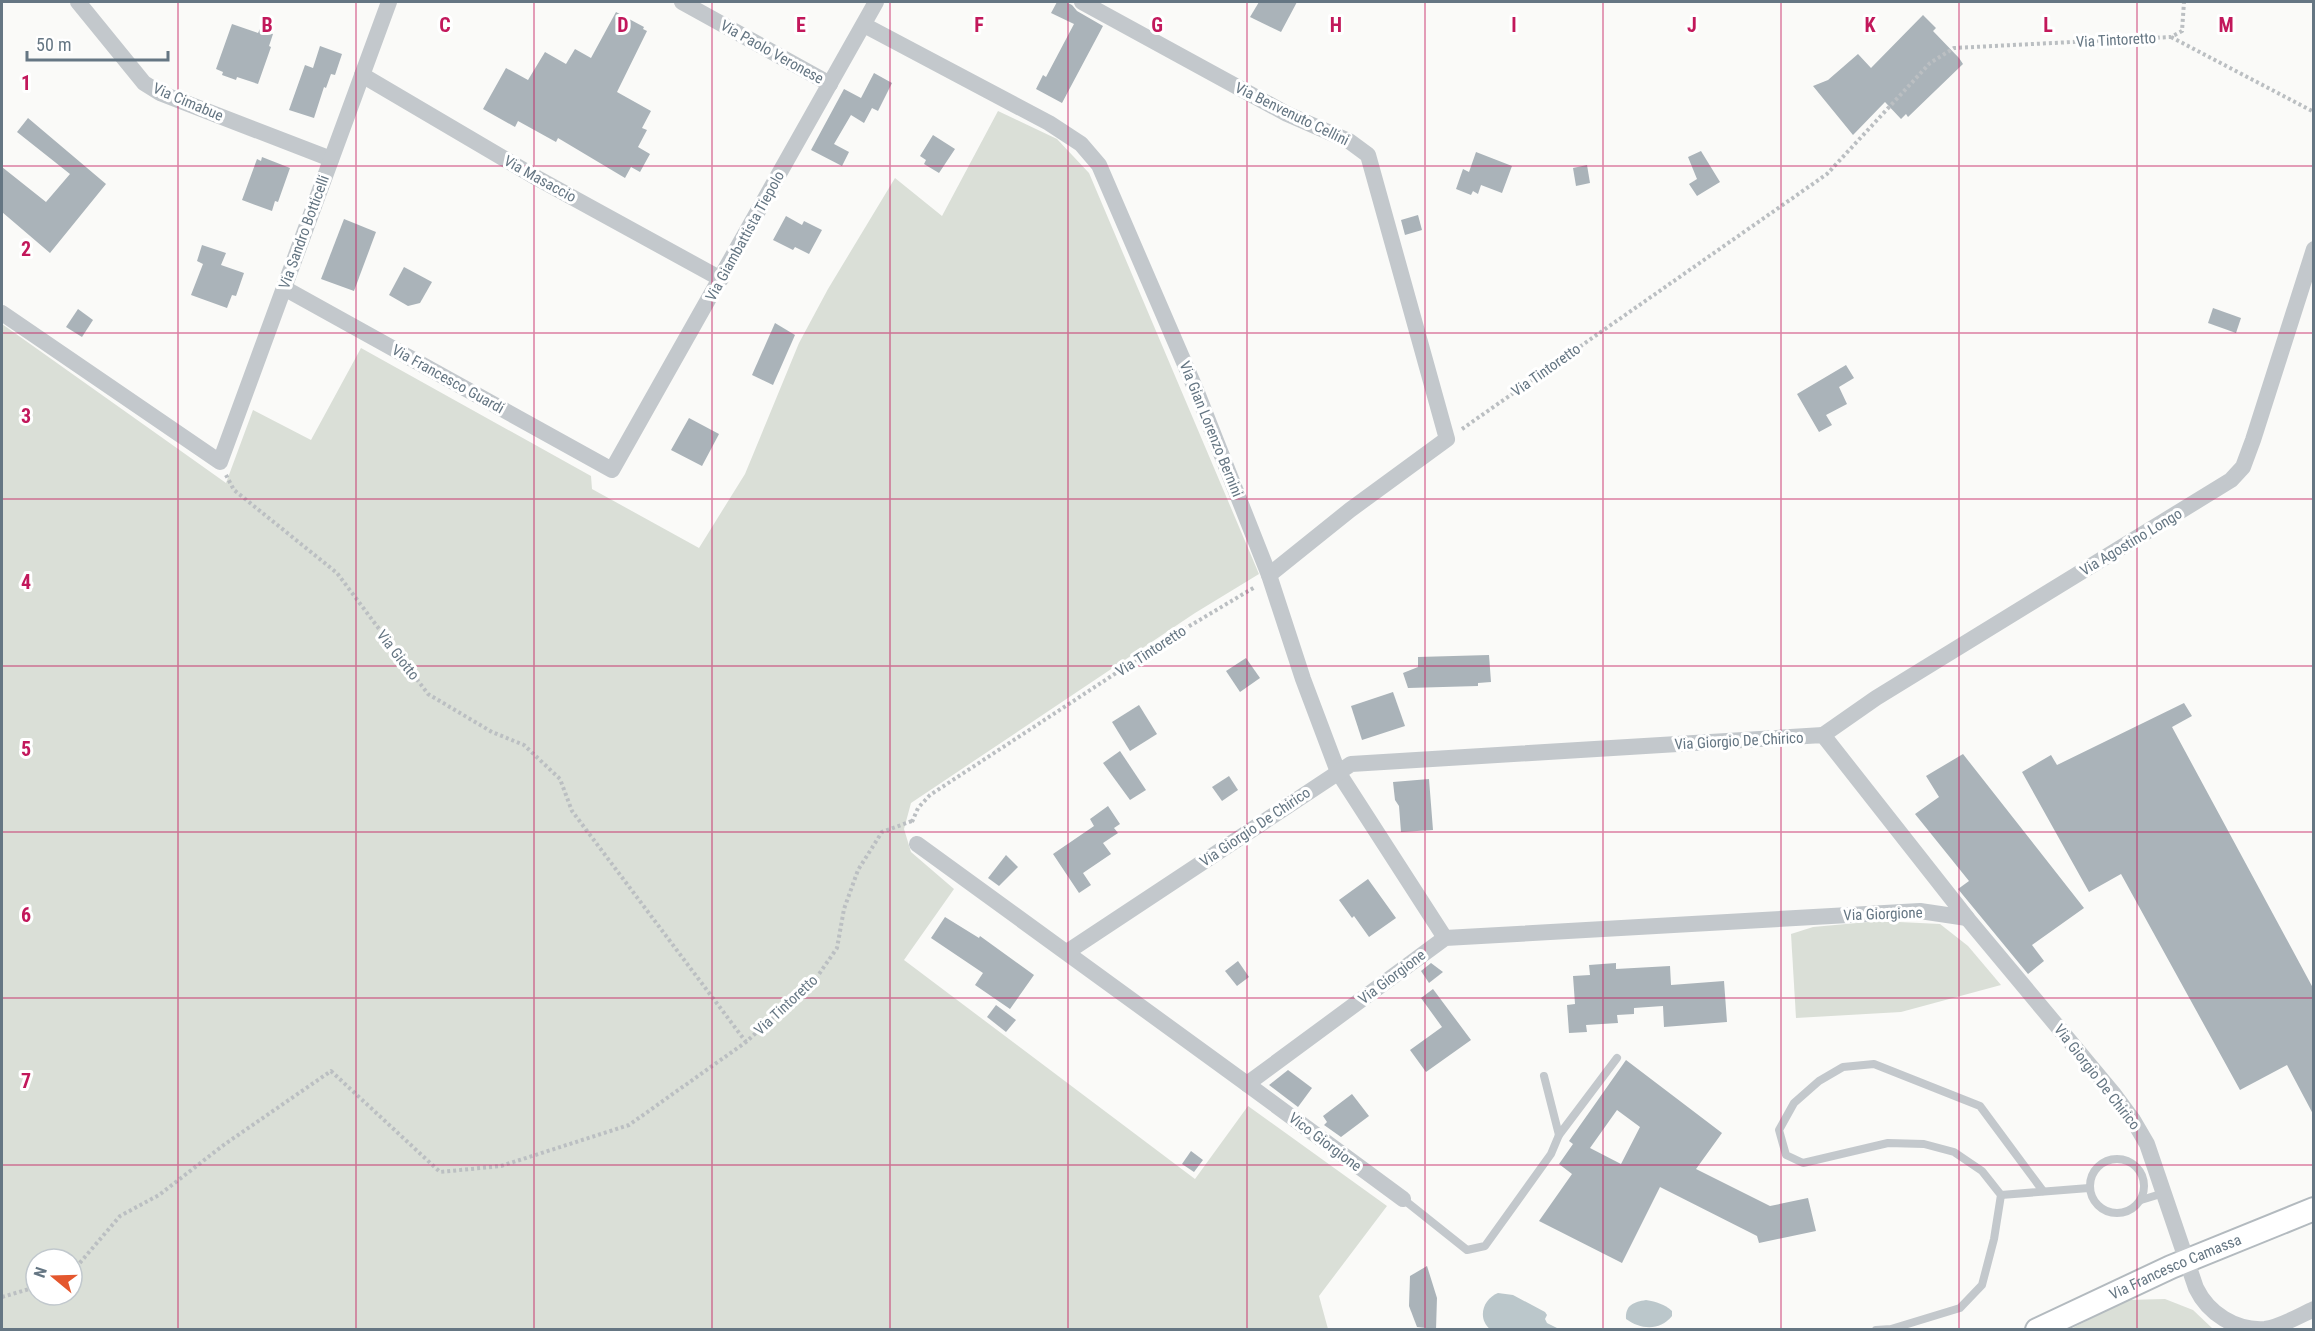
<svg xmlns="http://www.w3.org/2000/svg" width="2315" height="1331" font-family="'Roboto Condensed',sans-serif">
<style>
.green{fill:#dadfd7;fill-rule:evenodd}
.water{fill:#bbc7cb}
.building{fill:#aab3b9;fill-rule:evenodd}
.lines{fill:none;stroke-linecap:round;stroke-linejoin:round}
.secondary-casing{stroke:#b3babf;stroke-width:26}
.path{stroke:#bbbfc2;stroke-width:4;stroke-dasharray:3 3;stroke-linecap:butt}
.lane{stroke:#c3c8cc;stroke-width:8}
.street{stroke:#c3c8cc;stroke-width:16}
.secondary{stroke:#fff;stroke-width:22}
.grid{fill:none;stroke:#c2185b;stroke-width:1.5;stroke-opacity:0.55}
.labels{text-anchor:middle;stroke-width:6;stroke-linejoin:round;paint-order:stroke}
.street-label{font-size:15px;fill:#657683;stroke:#fff}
.grid-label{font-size:20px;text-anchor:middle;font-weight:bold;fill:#c2185b;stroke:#fff;stroke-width:6;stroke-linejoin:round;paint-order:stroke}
</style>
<rect width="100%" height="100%" fill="#fafaf8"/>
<g class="green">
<path d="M998,111L1057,139L1089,173L1259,574L1195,613L911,803L904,829L911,852L954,889L904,960L1195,1179L1248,1106L1387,1206L1319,1296L1328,1329H2V324L226,483L253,410L311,440L361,348L591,476L592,489L699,548L745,474L799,343L828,289L895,178L942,216ZM36,1259H72V1295H36Z"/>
<path d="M1879,921L1940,924L1968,946L2001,985L1901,1012L1796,1018L1791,934L1813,927Z"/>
<path d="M2165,1299L2193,1310L2213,1329L2069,1330L2125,1300Z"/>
</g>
<g class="water">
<path d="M1498,1293L1513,1295L1545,1312L1547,1315L1545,1319L1547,1323L1559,1329H1490C1477,1318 1483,1299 1498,1293Z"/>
<path d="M1646,1300C1657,1302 1664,1304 1672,1311V1316C1660,1331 1641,1330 1626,1319C1625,1305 1634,1302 1646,1300Z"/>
</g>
<g class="building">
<path d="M1057,2H1066L1072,5L1077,11L1103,26L1062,103L1036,89L1043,75L1046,77L1074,24L1051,13Z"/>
<path d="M1259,2H1297L1281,32L1250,17Z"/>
<path d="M616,12L644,27L643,29L647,31L617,92L651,111L642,128L647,130L638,147L650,154L640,172L631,167L625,178L558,138L556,142L518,121L515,127L483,109L506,68L528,80L545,52L566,64L575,49L591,58Z"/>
<path d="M1923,15L1936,28L1933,31L1959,58L1963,64L1908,117L1906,114L1901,119L1885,102L1853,135L1813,86L1828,80L1858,54L1871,68Z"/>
<path d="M232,24L258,33L260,29L273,34L269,46L271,47L258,84L237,77L236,80L222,75L223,72L216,69Z"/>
<path d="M320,46L342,54L335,75L331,74L326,88L324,87L314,118L289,110L305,65L313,68Z"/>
<path d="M874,73L892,83L878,111L872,108L864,123L851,115L834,144L849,152L842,166L811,150L844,89L861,98Z"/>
<path d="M28,118L106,184L50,253L2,212V167L46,202L70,174L17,132Z"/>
<path d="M933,135L955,149L939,173L924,164L926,160L920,156Z"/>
<path d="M1701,151L1720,182L1697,196L1689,184L1697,179L1688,157Z"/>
<path d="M1476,152L1512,166L1502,193L1481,185L1478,194L1473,191L1471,195L1456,189L1463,169L1469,172Z"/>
<path d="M262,157L290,168L278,202L275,201L272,211L242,200L257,159L261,161Z"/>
<path d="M1587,165L1590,183L1576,186L1573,168Z"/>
<path d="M1418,215L1422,230L1405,235L1401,220Z"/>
<path d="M786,216L802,225L804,221L822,230L809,254L795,247L793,250L773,240Z"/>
<path d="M344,219L376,232L354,291L321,279Z"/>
<path d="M202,245L226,253L221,265L244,273L236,296L232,295L227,308L191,295L203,264L197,261Z"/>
<path d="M404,267L432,282L420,303L408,306L389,295Z"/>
<path d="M2213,308L2241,318L2236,333L2208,323Z"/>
<path d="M78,309L93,320L82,337L66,327Z"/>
<path d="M775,323L795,335L773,385L752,375Z"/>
<path d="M1846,365L1854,378L1839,387L1847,404L1826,415L1832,425L1819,432L1797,394Z"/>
<path d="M689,418L719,434L702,466L671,450Z"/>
<path d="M1489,655L1491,682L1478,683V686L1408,688L1403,673L1418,667V657Z"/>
<path d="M1246,658L1260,678L1240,692L1226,671Z"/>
<path d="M1393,692L1405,726L1362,740L1351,706Z"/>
<path d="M2184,703L2192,716L2172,727L2313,988V1114L2287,1065L2240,1090L2121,874L2089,892L2022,772L2051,755L2057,765Z"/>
<path d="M1139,705L1157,734L1130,751L1112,722Z"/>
<path d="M1120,751L1146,790L1130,800L1103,763Z"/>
<path d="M1963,754L2084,908L2032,945L2044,961L2028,974L1958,889L1969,881L1915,814L1939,797L1926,776Z"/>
<path d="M1229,776L1238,790L1222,801L1212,787Z"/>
<path d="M1429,779L1433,830L1401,832L1399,806L1395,800L1393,782Z"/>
<path d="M1108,806L1120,824L1114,828L1118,833L1103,843L1111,854L1083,873L1091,885L1079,893L1053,854L1094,826L1090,819Z"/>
<path d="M1006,855L1018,867L999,886L988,878Z"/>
<path d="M1368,879L1396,918L1369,937L1354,916L1352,918L1339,900Z"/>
<path d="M945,917L979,938L980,936L1034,975L1010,1009L975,985L983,973L931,938Z"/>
<path d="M1238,961L1249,977L1237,986L1225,971Z"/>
<path d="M1431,963L1443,972L1429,983L1421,971Z"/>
<path d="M1616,963V969L1670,966L1671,985L1724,981L1727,1022L1664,1027L1663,1006L1634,1008V1014L1617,1015L1618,1023L1586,1025L1587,1032L1569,1033L1567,1005L1575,1004L1573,976L1590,975L1589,965Z"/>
<path d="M1433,989L1471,1040L1426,1072L1410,1050L1442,1027L1421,998Z"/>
<path d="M996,1005L1016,1020L1006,1032L987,1017Z"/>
<path d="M1626,1060L1722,1133L1696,1169L1770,1206L1808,1198L1816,1231L1759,1243L1757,1236L1660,1187L1622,1263L1539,1221L1572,1174L1559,1164L1573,1144L1569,1141ZM1617,1110L1640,1127L1621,1164L1590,1148Z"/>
<path d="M1288,1070L1312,1088L1298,1107L1269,1085Z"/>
<path d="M1352,1094L1369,1116L1341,1137L1324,1125L1327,1122L1323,1116Z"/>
<path d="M1191,1151L1203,1160L1194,1172L1182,1164Z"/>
<path d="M1427,1266L1437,1298L1436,1329L1417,1327L1409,1306L1410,1276Z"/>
</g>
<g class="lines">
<defs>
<g id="secondary">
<path id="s1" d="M2037,1330L2171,1267L2314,1209"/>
</g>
</defs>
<use href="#secondary" class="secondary-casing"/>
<g class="path">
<path d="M2171,37L2314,112"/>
<path d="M1462,429L1827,174L1930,63L1954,48L2171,37L2182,31L2184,2"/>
<path d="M226,475L234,490L337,573L428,694L492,732L524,745L560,779L572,811L746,1042"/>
<path d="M912,822L918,808L930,795L1171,637L1255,587"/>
<path d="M72,1272L120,1216L159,1195L225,1144L331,1071L440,1172L501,1166L629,1125L746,1042L817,977L837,948L844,909L858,870L882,832L912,821"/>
<path d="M2,1297L36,1287"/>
</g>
<g class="lane">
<path d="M1559,1135L1617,1058"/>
<circle cx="2117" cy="1186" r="27"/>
<path d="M2001,1195L2089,1188"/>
<path d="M1403,1199L1467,1250L1485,1246L1551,1154L1559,1135L1544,1076"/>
<path d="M2141,1200L2164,1193"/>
<path d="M1876,1330L1891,1329L1960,1308L1982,1285L1994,1239L2001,1195L1982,1171L1954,1152L1924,1144L1888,1143L1803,1163L1786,1155L1779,1130L1794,1103L1819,1081L1843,1067L1874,1064L1980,1106L2043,1191"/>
</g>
<g class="street">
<path d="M78,2L144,83L160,93L331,159"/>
<path d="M682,2L830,84"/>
<path d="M1082,2L1287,114L1349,141L1368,155L1447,439L1350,510L1269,575"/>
<path d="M864,25L1049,123L1081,144L1099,165L1196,390L1269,575L1303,679L1338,772L1445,938"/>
<path d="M362,75L537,178L721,279"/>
<path d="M284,288L612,470L876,2"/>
<path d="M2,313L220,462L389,2"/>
<path d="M1823,735L1876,698L2231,480L2243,467L2253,440L2314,249"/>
<path d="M917,844L1247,1084L1445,938L1920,911L1967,918"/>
<path d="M1067,952L1351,764L1823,735L1967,918L2113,1093L2133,1120L2147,1144L2196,1288C2208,1313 2235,1331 2265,1329C2280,1327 2299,1316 2314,1309"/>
<path d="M1247,1084L1403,1199"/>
</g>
<use href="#secondary" class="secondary"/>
</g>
<path class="grid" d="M178,2V1330M356,2V1330M534,2V1330M712,2V1330M890,2V1330M1068,2V1330M1247,2V1330M1425,2V1330M1603,2V1330M1781,2V1330M1959,2V1330M2137,2V1330M2,166H2314M2,333H2314M2,499H2314M2,666H2314M2,832H2314M2,998H2314M2,1165H2314"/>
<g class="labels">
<g class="street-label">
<text transform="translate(2116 40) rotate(-3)" y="5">Via Tintoretto</text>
<text transform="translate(772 52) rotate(29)" y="5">Via Paolo Veronese</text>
<text transform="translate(188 102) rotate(23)" y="5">Via Cimabue</text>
<text transform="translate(1292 114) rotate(26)" y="5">Via Benvenuto Cellini</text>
<text transform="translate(540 179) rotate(29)" y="5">Via Masaccio</text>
<text transform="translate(304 232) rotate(-70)" y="5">Via Sandro Botticelli</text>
<text transform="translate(745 236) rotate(-61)" y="5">Via Giambattista Tiepolo</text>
<text transform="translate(1546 370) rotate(-35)" y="5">Via Tintoretto</text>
<text transform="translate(448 379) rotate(29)" y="5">Via Francesco Guardi</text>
<text transform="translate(1211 429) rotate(68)" y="5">Via Gian Lorenzo Bernini</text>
<text transform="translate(2131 542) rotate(-31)" y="5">Via Agostino Longo</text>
<text transform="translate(1151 651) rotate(-33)" y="5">Via Tintoretto</text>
<text transform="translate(398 655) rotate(52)" y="5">Via Giotto</text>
<text transform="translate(1739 741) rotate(-3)" y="5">Via Giorgio De Chirico</text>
<text transform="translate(1255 827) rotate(-34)" y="5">Via Giorgio De Chirico</text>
<text transform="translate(1883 914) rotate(-2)" y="5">Via Giorgione</text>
<text transform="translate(1392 977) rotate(-37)" y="5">Via Giorgione</text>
<text transform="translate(786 1005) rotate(-43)" y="5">Via Tintoretto</text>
<text transform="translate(2097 1077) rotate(52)" y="5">Via Giorgio De Chirico</text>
<text transform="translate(1325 1142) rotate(37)" y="5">Vico Giorgione</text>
<text dy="5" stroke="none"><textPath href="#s1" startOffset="152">Via Francesco Camassa</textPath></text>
</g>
</g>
<g class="grid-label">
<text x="267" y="32">B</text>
<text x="445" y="32">C</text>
<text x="623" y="32">D</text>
<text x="801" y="32">E</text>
<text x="979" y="32">F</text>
<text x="1157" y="32">G</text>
<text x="1336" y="32">H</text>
<text x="1514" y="32">I</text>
<text x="1692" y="32">J</text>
<text x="1870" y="32">K</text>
<text x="2048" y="32">L</text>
<text x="2226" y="32">M</text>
<text x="26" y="90">1</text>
<text x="26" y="256">2</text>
<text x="26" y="423">3</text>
<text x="26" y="589">4</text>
<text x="26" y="756">5</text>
<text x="26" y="922">6</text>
<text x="26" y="1088">7</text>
</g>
<rect width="2315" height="1331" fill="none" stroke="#657683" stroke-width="6"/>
<g transform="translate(54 1277) rotate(289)"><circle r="28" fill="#ffffff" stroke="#c1c8cd" stroke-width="1.5"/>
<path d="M0-4.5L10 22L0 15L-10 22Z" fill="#e4572e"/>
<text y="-9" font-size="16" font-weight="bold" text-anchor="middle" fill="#657683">N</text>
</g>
<path d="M27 51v9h141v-9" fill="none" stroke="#657683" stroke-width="3"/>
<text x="36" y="51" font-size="18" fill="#657683" stroke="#ffffff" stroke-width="4.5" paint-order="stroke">50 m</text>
</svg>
